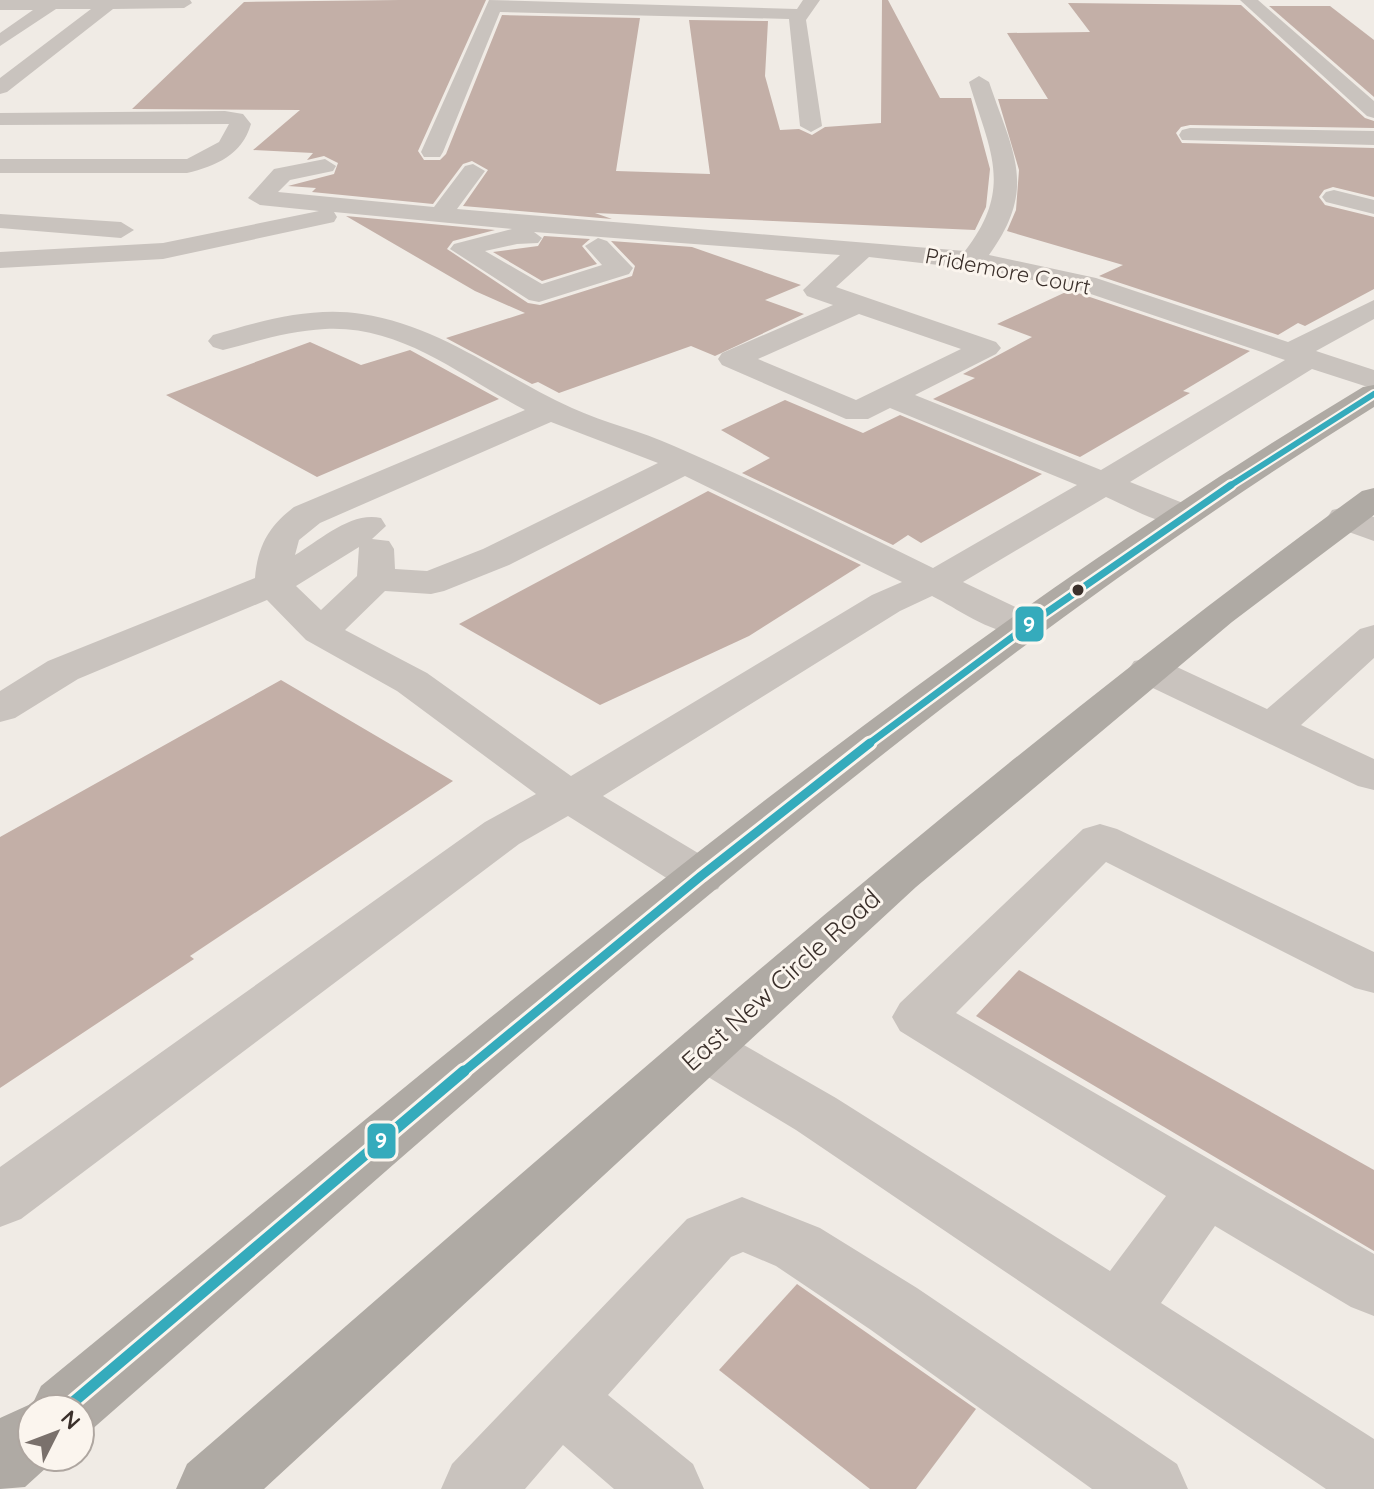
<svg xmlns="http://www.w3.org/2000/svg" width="1374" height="1489" font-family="Quicksand,sans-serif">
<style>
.building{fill:#c3afa7}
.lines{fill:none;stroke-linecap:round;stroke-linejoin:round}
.minor{fill:#c9c3be;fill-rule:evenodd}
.highway{fill:#afaaa4;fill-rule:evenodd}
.bus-1-far3-casing{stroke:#fbf5ee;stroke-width:10}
.bus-1-far2-casing{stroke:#fbf5ee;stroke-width:12}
.bus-1-far1-casing{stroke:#fbf5ee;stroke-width:15}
.bus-1-casing{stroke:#fbf5ee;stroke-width:17}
.bus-1-far3{stroke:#35abbc;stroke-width:6}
.bus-1-far2{stroke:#35abbc;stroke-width:7}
.bus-1-far1{stroke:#35abbc;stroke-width:9}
.bus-1{stroke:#35abbc;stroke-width:11}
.bus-dot{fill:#3b302b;stroke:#fbf5ee;stroke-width:3}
.labels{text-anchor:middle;stroke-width:6;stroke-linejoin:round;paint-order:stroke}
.far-street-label{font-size:22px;fill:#3b302b;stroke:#fbf5ee}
.street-label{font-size:26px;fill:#3b302b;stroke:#fbf5ee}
.line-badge{stroke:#fbf5ee;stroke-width:3}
.badge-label{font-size:22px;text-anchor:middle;font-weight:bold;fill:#fff}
</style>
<rect width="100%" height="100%" fill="#f0ebe5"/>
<g class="building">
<path d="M399,0H486L418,151L424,160H440L446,154L502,15L640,18L616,171L710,174L689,20L768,21L765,76L780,130L799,129L812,135L825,127L881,123L882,0H888L940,98H971L990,169L986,207L975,230L595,213L612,219L463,206L488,170L472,161L463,164L433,204L312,192L316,188L288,186L334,174L338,163L324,156L307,160L313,153L253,150L300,110L132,109L244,2Z"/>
<path d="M1068,3L1241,5L1365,118L1374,121V128L1190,125L1181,127L1176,133L1182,143L1374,148V197L1333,187L1324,190L1319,197L1325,205L1374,217V289L1305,326L1298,323L1278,335L1099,276L1123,265L1007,231L1016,210L1019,170L998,99H1048L1007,33L1090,32Z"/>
<path d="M1269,6H1330L1374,40V97Z"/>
<path d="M346,216L495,230L453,241L447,249L528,303L540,305L632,276L635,266L611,241L692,247L801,285L765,300L804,314L715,356L691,346L559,393L538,382L532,384L446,338L525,313L475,291Z"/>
<path d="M544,236L590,239L582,246L597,264L542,281L493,252L538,246Z"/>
<path d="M1068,291L1078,293L1250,351L1183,391L1190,393L1080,457L933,399L975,378L963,374L1032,337L997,324Z"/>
<path d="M310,342L361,365L410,350L499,399L317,477L166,395Z"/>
<path d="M785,400L863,433L900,415L1042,474L921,543L908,535L893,545L742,473L770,458L721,430Z"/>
<path d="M708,491L861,565L749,636L600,705L459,624Z"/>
<path d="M281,680L453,781L190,956L194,959L0,1088V837Z"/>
<path d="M1019,970L1374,1170V1251L976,1016Z"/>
<path d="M797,1284L976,1409L916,1489H870L719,1370Z"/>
</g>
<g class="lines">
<g class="minor">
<path d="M0,0H190L192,3L184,8L113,9L7,92L0,94V78L91,9H56L0,46V33L33,10H0Z"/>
<path d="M489,0L797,9L803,0H820L806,20L822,126L811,132L800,126L789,19L500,12L443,152L440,157H424L421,152Z"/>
<path d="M1240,0H1258L1374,101V118L1367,116Z"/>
<path d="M979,76L989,82C1013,153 1038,187 989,255L1096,278L1288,342L1374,300V319L1316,351L1374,370V389L1312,369L1130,482L1193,507L1198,515L1193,523C1165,530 1132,508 1106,497L963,582L1036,617L1042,625L1036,633C1002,642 962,611 932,596L900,611L603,796L718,865L725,877L718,889L701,894L684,889L568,816L519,844L21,1219L0,1227V1167L485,822L536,794L397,691L306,640L267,600L78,679L15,718L0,722V691L48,661L255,578C258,546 268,527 294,507L525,410C460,376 402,325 325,329C289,331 257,341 223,350L213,347L208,341L213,335C260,321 312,306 362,314C441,326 501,376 572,408C605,423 641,431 674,446C762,484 847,526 933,568L1077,485L890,408L868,419H846L722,365L718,359L722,353L833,305L807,296L803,290L840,255L534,232L542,238L538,243L517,244L485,251L542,284L602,265L585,246L598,238L607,241L633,268L629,274L539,302L529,300L450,249L454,244L512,229L334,212L337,217L334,222L163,259L0,268V252L163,243L319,211L260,205L248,198L274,169L325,159L336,166L333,171L290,180L278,192L434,207L465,166L473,164L485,171L457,209L965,251C1014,188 990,151 969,82ZM869,257L991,271L1079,290L1285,360L1101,470L915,395L996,354L1001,348L996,342L836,287ZM859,314L961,349L856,400L758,359ZM551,422L658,463L483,549L427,571L395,569L394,549L389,541L372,539L386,526L381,518C351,511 320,540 295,555L299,540L320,523ZM685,476L902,582L872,595L571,776L427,673L345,630L385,591L431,594L444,591L509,565ZM359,547L357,576L321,610L296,586Z"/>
<path d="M225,111L243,114L251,124C242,155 216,166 187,173H0V159H187L219,142L229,124L0,125V113Z"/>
<path d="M1190,128L1374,131V145L1182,140L1179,135L1182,130Z"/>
<path d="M1334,190L1374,200V214L1326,202L1322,197L1326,192Z"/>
<path d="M0,214L121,222L134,230L121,238L0,228Z"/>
<path d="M1345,507L1374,517V541L1332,526L1327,518L1332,510Z"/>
<path d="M1374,625V658L1301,725L1374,759V790L1358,786L1134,679L1128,670L1134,661L1149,658L1164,661L1267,709L1360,629Z"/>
<path d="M1100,824L1117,829L1374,952V993L1355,988L1106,862L956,1013L1374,1254V1316L1351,1307L1215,1226L1161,1303L1374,1439V1489H1326L796,1130L685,1063L676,1048L685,1033L704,1027L723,1033L836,1098L1110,1271L1166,1196L900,1031L892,1017L900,1003L1083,829Z"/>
<path d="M742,1197L820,1228L917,1288L1177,1464L1188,1489H1092L871,1330L776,1266L743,1252L731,1257L608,1395L693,1464L704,1489H614L563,1445L525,1489H441L452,1464L687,1219Z"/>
</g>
<g class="highway">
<path d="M1374,385V407C907,697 501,1072 89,1432L80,1436V1409H32V1457H58L25,1487L0,1489V1418L33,1403L41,1386C469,1037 889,672 1363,387Z"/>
<path d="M1374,488V515L1232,622L916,887L264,1489H176L187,1464C572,1131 951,791 1362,491Z"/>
</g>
<defs>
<path id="bus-1-far3" d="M1228,487L1374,394"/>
<path id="bus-1-far2" d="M867,745L1030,624L1231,485"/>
<path id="bus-1-far1" d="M462,1073L701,876L870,743"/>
<path id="bus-1" d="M65,1409L464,1071"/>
</defs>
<use href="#bus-1-far3" class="bus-1-far3-casing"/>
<use href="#bus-1-far2" class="bus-1-far2-casing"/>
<use href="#bus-1-far1" class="bus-1-far1-casing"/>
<use href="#bus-1" class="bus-1-casing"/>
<use href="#bus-1-far3" class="bus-1-far3"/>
<use href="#bus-1-far2" class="bus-1-far2"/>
<use href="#bus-1-far1" class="bus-1-far1"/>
<use href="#bus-1" class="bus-1"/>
</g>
<circle class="bus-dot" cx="1078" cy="590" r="7"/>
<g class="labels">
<g class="far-street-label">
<text transform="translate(1008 271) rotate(11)" y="8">Pridemore Court</text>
</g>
<g class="street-label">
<text transform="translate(781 980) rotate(-42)" y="9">East New Circle Road</text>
</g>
</g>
<g class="line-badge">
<rect x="1014" y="605" width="31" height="38" rx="8" fill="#35abbc"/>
<rect x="366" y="1122" width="31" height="38" rx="8" fill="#35abbc"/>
</g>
<g class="badge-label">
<text x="1029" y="632">9</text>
<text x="381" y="1148">9</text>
</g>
<g transform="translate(56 1433) rotate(48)"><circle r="38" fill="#fbf5ee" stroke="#aea6a0" stroke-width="2"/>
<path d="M0-6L14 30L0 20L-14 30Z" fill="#7a716c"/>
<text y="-12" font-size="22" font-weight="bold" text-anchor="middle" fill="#3b302b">N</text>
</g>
</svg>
